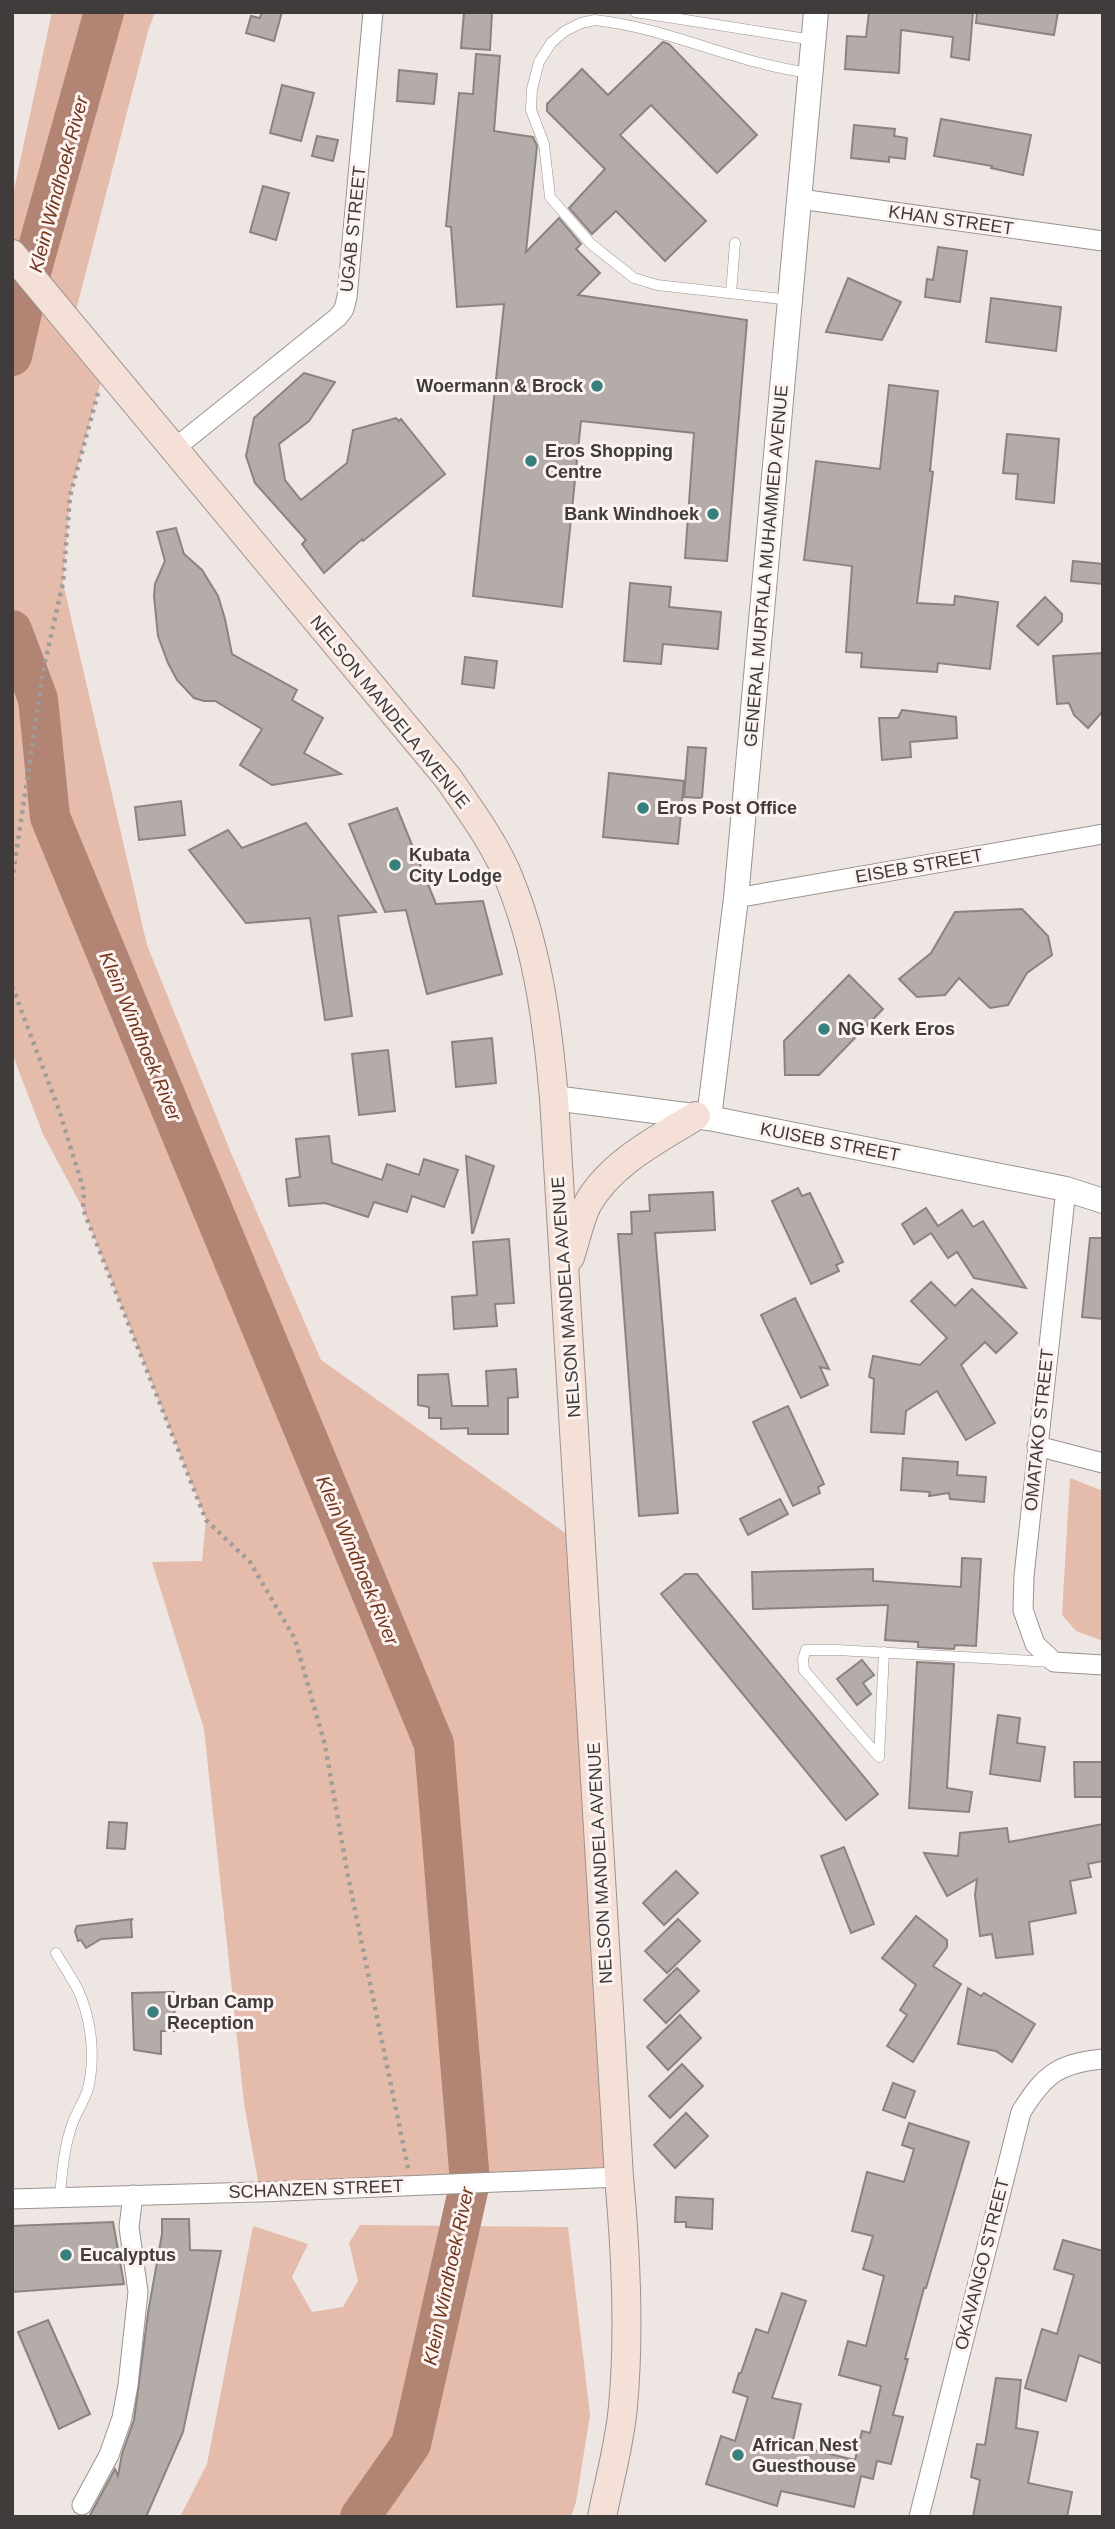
<svg xmlns="http://www.w3.org/2000/svg" width="1115" height="2529" font-family="Helvetica,sans-serif">
<style>
.green{fill:#e5bbab}
.lines{fill:none;stroke-linecap:round;stroke-linejoin:round}
.river{stroke:#b18473;stroke-width:40}
.building{fill:#b4aca9;stroke:#8b8380;stroke-width:2}
.service-casing{stroke:#9a9390;stroke-width:11}
.minor-casing{stroke:#9a9390;stroke-width:21}
.tertiary-casing{stroke:#9a9390;stroke-width:26}
.secondary-casing{stroke:#9a9390;stroke-width:30}
.path{stroke:#a19b99;stroke-width:4.5;stroke-dasharray:3.5 5;stroke-linecap:butt}
.service{stroke:#fff;stroke-width:10}
.minor{stroke:#fff;stroke-width:19}
.tertiary{stroke:#fff;stroke-width:24}
.secondary{stroke:#f5e0d8;stroke-width:28}
.poi-dot{fill:#37807d;stroke:#fcf3f0;stroke-width:2.5}
.labels{text-anchor:middle;stroke-width:6;stroke-linejoin:round;paint-order:stroke}
.street-label{font-size:18px;fill:#3f3c3b;stroke:#fcf3f0}
.poi-label{font-size:18px;font-weight:bold;fill:#3f3c3b;stroke:#fcf3f0;text-anchor:start}
.water-label{font-size:19px;font-style:italic;fill:#70351c;stroke:#fcf3f0}
</style>
<rect width="100%" height="100%" fill="#eee6e3"/>
<g class="green">
<path d="M52,12H155L148,31L72,326L105,366L70,496L63,583L147,945L231,1153L321,1360L578,1542L619,2177L260,2192L244,2103L204,1729L152,1562L202,1561L206,1520L83,1209L43,1134L12,1053V199Z"/>
<path d="M1070,1478L1103,1491V1641L1076,1631L1062,1615Z"/>
<path d="M360,2225L568,2227L590,2415L576,2502L571,2517H180L207,2464L253,2226L308,2244L292,2277L312,2312L343,2307L358,2281L349,2243Z"/>
</g>
<g class="lines">
<g class="river">
<path d="M12,356L30,276L104,12"/>
<path d="M12,630L38,699L50,817L434,1744L470,2182L411,2444L360,2517"/>
</g>
</g>
<g class="building">
<path d="M262,12H282L274,41L246,33L251,16L260,18Z"/>
<path d="M464,12H492L490,50L461,48Z"/>
<path d="M869,12H973L969,60L951,57L953,37L901,30L899,73L845,69L847,36L866,37Z"/>
<path d="M977,12H1058L1054,35L976,23Z"/>
<path d="M663,42L669,44L757,135L717,173L651,105L620,135L706,221L665,261L616,211L592,234L569,208L605,169L547,111V104L582,69L608,95Z"/>
<path d="M476,54L500,56L494,131L533,137L537,146L526,252L559,218L581,244L576,249L600,273L578,295L747,320L727,561L685,558L694,433L581,421L562,607L473,596L504,304L457,307L451,227L446,226L459,93L473,94Z"/>
<path d="M399,70L437,74L434,104L397,101Z"/>
<path d="M282,85L314,93L301,141L270,133Z"/>
<path d="M941,119L1031,135L1023,175L991,168L992,166L934,156Z"/>
<path d="M854,125L895,129L894,136L907,138L905,159L889,157V162L851,158Z"/>
<path d="M317,136L338,140L333,161L312,156Z"/>
<path d="M263,186L289,193L276,240L250,232Z"/>
<path d="M938,247L967,251L960,302L925,297L927,279L933,280Z"/>
<path d="M848,278L901,302L882,340L826,332Z"/>
<path d="M991,298L1061,307L1056,351L986,342Z"/>
<path d="M304,373L335,382L309,421L279,444L285,480L301,500L347,463L353,430L396,418L399,421L401,419L445,474L363,541L362,539L324,573L302,544L306,540L255,483L246,456L254,418Z"/>
<path d="M889,385L938,391L930,471L933,472L917,603L954,605L955,596L998,602L990,669L938,663L937,672L861,667L862,653L846,652L852,566L804,560L816,461L880,469Z"/>
<path d="M1007,434L1059,439L1054,503L1016,499L1018,474L1003,473Z"/>
<path d="M176,528L184,554L202,570L218,596L225,619L232,654L297,690L292,700L323,718L304,753L341,774L272,785L240,765L262,729L215,701H204L194,698L177,680L168,663L158,636L154,596L155,584L165,561L157,532Z"/>
<path d="M1073,561L1103,564V584L1071,581Z"/>
<path d="M630,583L671,587L669,607L721,612L718,649L663,644L661,664L624,661Z"/>
<path d="M1045,597L1062,614V621L1038,645L1017,626Z"/>
<path d="M1103,653V711L1088,728L1074,715L1069,703L1057,704L1053,656Z"/>
<path d="M465,657L497,661L494,688L462,684Z"/>
<path d="M902,710L956,717L957,738L910,742L911,757L882,760L879,718H898Z"/>
<path d="M688,747L706,748L702,798L684,797Z"/>
<path d="M609,773L684,781L678,844L603,837Z"/>
<path d="M181,801L185,835L139,840L135,807Z"/>
<path d="M397,808L436,904L483,901L502,974L427,994L406,910L385,912L349,824Z"/>
<path d="M306,823L376,912L338,916L352,1016L325,1020L310,918L246,923L189,850L228,830L242,848Z"/>
<path d="M1022,909L1048,936L1052,955L1027,973L1008,1005L990,1008L959,978L945,995L917,997L899,979L931,953L955,912Z"/>
<path d="M849,975L883,1009L819,1075H785L784,1041Z"/>
<path d="M492,1038L496,1083L456,1087L452,1042Z"/>
<path d="M388,1050L395,1111L359,1115L352,1054Z"/>
<path d="M329,1136L332,1163L382,1180L387,1164L419,1175L424,1159L458,1170L444,1207L412,1196L407,1212L374,1202L368,1217L325,1203L289,1206L286,1179L300,1177L296,1139Z"/>
<path d="M466,1156L494,1166L473,1233H472Z"/>
<path d="M798,1188L802,1196L810,1193L843,1262L836,1265L839,1271L811,1284L772,1201Z"/>
<path d="M713,1192L715,1230L655,1233L678,1513L639,1516L618,1234H632L631,1212L650,1211L649,1195Z"/>
<path d="M926,1208L938,1226L962,1210L973,1227L983,1221L1026,1288L974,1278L957,1252L948,1258L931,1233L914,1244L902,1224Z"/>
<path d="M1090,1238H1103V1319L1082,1317Z"/>
<path d="M509,1239L514,1303L495,1304L497,1326L454,1329L452,1297L477,1295L473,1242Z"/>
<path d="M931,1282L955,1306L972,1289L1017,1333L996,1353L985,1342L961,1365L995,1423L966,1440L937,1391L906,1411L904,1434L871,1432L874,1379L869,1377L873,1356L920,1365L947,1338L911,1301Z"/>
<path d="M795,1298L829,1369L820,1367L828,1385L801,1398L761,1315Z"/>
<path d="M516,1369L518,1397L508,1398V1434H468V1428L441,1429V1418H429V1407L418,1405V1375L448,1374L452,1406H488L486,1371Z"/>
<path d="M788,1406L824,1484L818,1487L820,1493L793,1506L753,1422Z"/>
<path d="M903,1458L958,1462L957,1475L986,1477L984,1502L950,1499L949,1493L929,1496L930,1492L901,1490Z"/>
<path d="M780,1499L788,1514L748,1535L740,1519Z"/>
<path d="M962,1558L981,1559L976,1646L955,1645L954,1649L918,1647V1642L885,1640L888,1605L753,1609L752,1572L873,1569V1581L961,1587Z"/>
<path d="M685,1574H697L878,1794L846,1820L661,1594Z"/>
<path d="M862,1660L874,1675L863,1683L871,1694L857,1705L837,1679Z"/>
<path d="M917,1662L954,1664L947,1788L972,1792L969,1812L909,1808Z"/>
<path d="M998,1715L1020,1718L1017,1743L1045,1747L1040,1781L990,1774Z"/>
<path d="M1074,1762H1103V1797H1075Z"/>
<path d="M109,1822L127,1823L125,1849L107,1848Z"/>
<path d="M1103,1824V1861L1088,1864L1091,1877L1070,1881L1076,1913L1029,1922L1033,1954L996,1958L992,1934L980,1936L975,1895L977,1879L947,1896L924,1853L958,1856L960,1833L1007,1828L1009,1842Z"/>
<path d="M844,1847L874,1924L851,1933L821,1856Z"/>
<path d="M676,1871L698,1893L664,1925L643,1903Z"/>
<path d="M916,1916L947,1940V1947L933,1966L961,1984L913,2062L887,2046L907,2015L900,2010L916,1985L882,1958Z"/>
<path d="M133,1919L131,1920L132,1937L101,1939L86,1948L81,1940L78,1941L75,1931L77,1926Z"/>
<path d="M678,1919L700,1941L667,1973L645,1951Z"/>
<path d="M677,1968L699,1991L666,2023L644,2000Z"/>
<path d="M968,1988L981,1996L984,1993L1035,2024L1012,2062L996,2051L958,2044Z"/>
<path d="M174,1992L175,2031H161V2054L134,2050L132,1993Z"/>
<path d="M680,2015L701,2038L668,2070L647,2047Z"/>
<path d="M682,2064L703,2086L670,2118L649,2096Z"/>
<path d="M893,2083L915,2091L905,2118L883,2110Z"/>
<path d="M686,2113L708,2136L675,2168L654,2145Z"/>
<path d="M909,2123L969,2142L926,2288H924L905,2359H908L893,2415L903,2417L891,2464L877,2461L873,2479L861,2476L854,2507L781,2491L777,2506L706,2484L721,2436L735,2441L748,2397L733,2392L739,2373H741L756,2329L768,2333L782,2293L806,2301L772,2398L801,2404L792,2445L855,2460L862,2431L870,2433L881,2386L839,2375L848,2341L866,2346L884,2276L863,2269L873,2236L852,2231L867,2172L904,2182L914,2149L902,2145Z"/>
<path d="M676,2197L713,2199L712,2229L686,2227V2222H675Z"/>
<path d="M162,2219H189L190,2250L221,2251L183,2432L146,2517H89L115,2469L118,2476L122,2454L134,2420L148,2313L162,2234Z"/>
<path d="M113,2222L124,2284L12,2292V2226Z"/>
<path d="M1063,2240L1103,2251V2364L1079,2355L1066,2401L1025,2388L1042,2329L1057,2334L1074,2275L1054,2269Z"/>
<path d="M48,2320L90,2414L59,2429L18,2332Z"/>
<path d="M996,2378L1021,2380L1016,2428L1038,2432L1028,2483L1072,2492L1067,2517H973L980,2480L971,2477L977,2444L985,2445Z"/>
</g>
<g class="lines">
<defs>
<g id="service">
<path d="M635,12L813,40"/>
<path d="M731,293L735,243"/>
<path d="M790,300L657,285L634,278L591,244L550,197L544,144L531,110L532,89L539,62L551,43L565,31L581,23L595,20C669,28 737,64 811,73"/>
<path d="M884,1652L879,1757L804,1670L803,1659L806,1650H837L1052,1662"/>
<path d="M56,1953C63,1965 72,1978 78,1990C92,2020 96,2061 87,2092C83,2102 77,2112 73,2122C64,2146 62,2171 60,2197"/>
</g>
<g id="minor">
<path d="M800,199L1103,241"/>
<path d="M174,449L338,317L344,309L347,297L373,12"/>
<path d="M736,898L1103,834"/>
<path d="M1066,1189L1024,1576L1023,1610L1035,1644L1054,1662L1103,1665"/>
<path d="M1037,1446L1103,1463"/>
<path d="M12,2199L260,2192L619,2177"/>
<path d="M82,2505L109,2455L122,2418L128,2385L138,2292L129,2227L133,2195"/>
<path d="M919,2517L1021,2112C1044,2075 1058,2063 1103,2059"/>
</g>
<g id="tertiary">
<path d="M554,1098L709,1118L1066,1189L1103,1201"/>
<path d="M709,1118L736,898L816,12"/>
</g>
<g id="secondary">
<path d="M12,254L448,778C468,807 490,837 505,869C537,943 547,1018 554,1098L619,2177C626,2253 630,2330 623,2406C620,2443 609,2481 602,2517"/>
<path d="M570,1257C576,1240 579,1221 587,1205C609,1164 658,1139 696,1116"/>
</g>
</defs>
<use href="#service" class="service-casing"/>
<use href="#minor" class="minor-casing"/>
<use href="#tertiary" class="tertiary-casing"/>
<use href="#secondary" class="secondary-casing"/>
<g class="path">
<path d="M12,881L44,666L63,583L70,496L98,393"/>
<path d="M12,986L59,1110L84,1191L83,1209L206,1520L250,1562L295,1639L325,1745L348,1876L408,2168"/>
</g>
<use href="#service" class="service"/>
<use href="#minor" class="minor"/>
<use href="#tertiary" class="tertiary"/>
<use href="#secondary" class="secondary"/>
</g>
<g class="poi-dot">
<circle cx="597" cy="386" r="7"/>
<circle cx="531" cy="461" r="7"/>
<circle cx="713" cy="514" r="7"/>
<circle cx="643" cy="808" r="7"/>
<circle cx="395" cy="865" r="7"/>
<circle cx="824" cy="1029" r="7"/>
<circle cx="153" cy="2012" r="7"/>
<circle cx="66" cy="2255" r="7"/>
<circle cx="738" cy="2455" r="7"/>
</g>
<g class="labels">
<g class="street-label">
<text transform="translate(951 220) rotate(8)" y="6">KHAN STREET</text>
<text transform="translate(353 229) rotate(-84)" y="6">UGAB STREET</text>
<text transform="translate(766 566) rotate(-85)" y="6">GENERAL MURTALA MUHAMMED AVENUE</text>
<text transform="translate(390 712) rotate(51)" y="6">NELSON MANDELA AVENUE</text>
<text transform="translate(919 866) rotate(-10)" y="6">EISEB STREET</text>
<text transform="translate(830 1142) rotate(11)" y="6">KUISEB STREET</text>
<text transform="translate(566 1297) rotate(-94)" y="6">NELSON MANDELA AVENUE</text>
<text transform="translate(1039 1430) rotate(-84)" y="6">OMATAKO STREET</text>
<text transform="translate(600 1863) rotate(-93)" y="6">NELSON MANDELA AVENUE</text>
<text transform="translate(316 2189) rotate(-2)" y="6">SCHANZEN STREET</text>
<text transform="translate(982 2264) rotate(-76)" y="6">OKAVANGO STREET</text>
</g>
<g class="poi-label">
<text x="583" y="392" text-anchor="end">Woermann &amp; Brock</text>
<text x="545" y="457">Eros Shopping<tspan x="545" dy="21">Centre</tspan></text>
<text x="699" y="520" text-anchor="end">Bank Windhoek</text>
<text x="657" y="814">Eros Post Office</text>
<text x="409" y="861">Kubata<tspan x="409" dy="21">City Lodge</tspan></text>
<text x="838" y="1035">NG Kerk Eros</text>
<text x="167" y="2008">Urban Camp<tspan x="167" dy="21">Reception</tspan></text>
<text x="80" y="2261">Eucalyptus</text>
<text x="752" y="2451">African Nest<tspan x="752" dy="21">Guesthouse</tspan></text>
</g>
<g class="water-label">
<text transform="translate(58 184) rotate(-75)" y="7">Klein Windhoek River</text>
<text transform="translate(141 1036) rotate(67)" y="7">Klein Windhoek River</text>
<text transform="translate(358 1560) rotate(67)" y="7">Klein Windhoek River</text>
<text transform="translate(448 2276) rotate(-78)" y="7">Klein Windhoek River</text>
</g>
</g>
<rect width="1115" height="2529" fill="none" stroke="#3f3c3b" stroke-width="28"/>
</svg>
